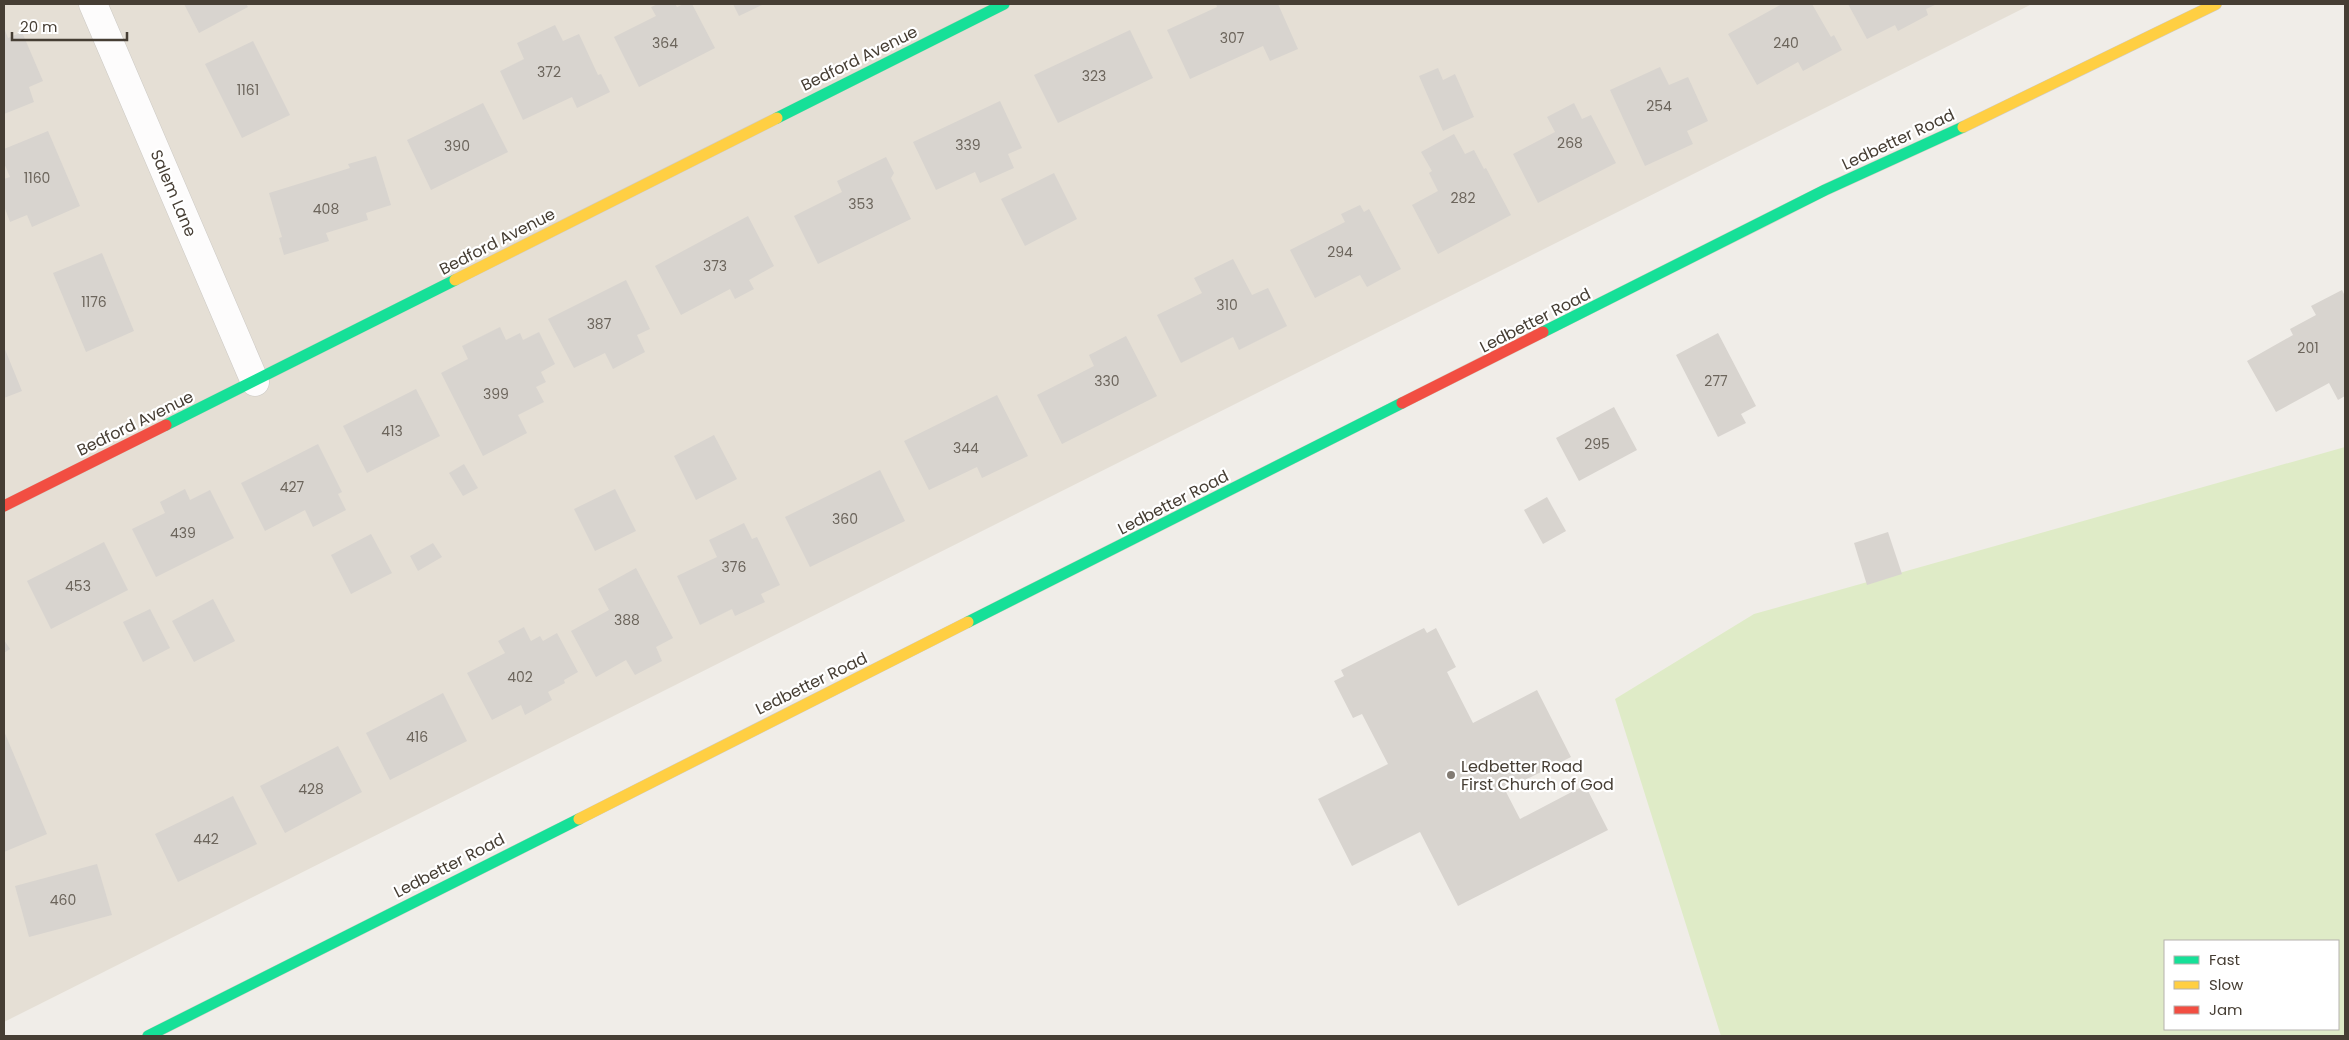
<svg xmlns="http://www.w3.org/2000/svg" width="2349" height="1040" font-family="Poppins,sans-serif">
<style>
.residential{fill:#e5dfd5}
.green{fill:#dfebc7;fill-rule:evenodd}
.building{fill:#d8d4cf}
.lines{fill:none;stroke-linecap:round;stroke-linejoin:round}
.street-casing{stroke:#ccc9c4;stroke-width:29}
.fast-casing{stroke:#d1ccc0;stroke-width:12}
.slow-casing{stroke:#d1ccc0;stroke-width:12}
.jam-casing{stroke:#d1ccc0;stroke-width:12}
.street{stroke:#fdfcfc;stroke-width:28}
.fast{stroke:#16e098;stroke-width:11}
.slow{stroke:#ffcf43;stroke-width:11}
.jam{stroke:#f24e42;stroke-width:11}
.poi-dot{fill:#827b73;stroke:#fff;stroke-width:2}
.labels{text-anchor:middle;stroke-width:4.5;stroke-linejoin:round;paint-order:stroke}
.number-label{font-size:14px;fill:#6c655c}
.street-label{font-size:16px;fill:#463e34;stroke:#fff}
.poi-label{font-size:16px;fill:#463e34;stroke:#fff;text-anchor:start}
</style>
<rect width="100%" height="100%" fill="#f0ede8"/>
<path class="residential" d="M4,4H2032L4,1022Z"/>
<path class="green" d="M2345,447V1036H1721L1615,699L1754,614ZM2165,941H2338V1029H2165Z"/>
<g class="building">
<path d="M184,4H246L248,7L199,33Z"/>
<path d="M658,4H675L677,7L684,4H692L715,48L639,87L614,37L656,16L651,7Z"/>
<path d="M733,4H764L739,16Z"/>
<path d="M1216,4H1278L1298,49L1270,61L1263,46L1190,79L1167,30L1217,7Z"/>
<path d="M1782,4H1812L1831,37L1834,35L1842,50L1803,71L1798,62L1757,85L1728,34Z"/>
<path d="M1848,4H1937L1926,9L1928,15L1898,31L1895,25L1867,39Z"/>
<path d="M555,25L563,41L579,34L598,75L601,74L610,92L577,108L572,97L523,120L500,71L524,59L517,43Z"/>
<path d="M4,28L8,38L22,32L43,81L29,87L34,102L4,114Z"/>
<path d="M1130,30L1153,78L1058,123L1034,75Z"/>
<path d="M253,41L290,115L242,138L205,64Z"/>
<path d="M1660,67L1669,85L1688,77L1708,121L1687,131L1693,144L1645,166L1610,90Z"/>
<path d="M1438,68L1443,80L1455,74L1474,117L1443,131L1419,76Z"/>
<path d="M1000,101L1022,148L1008,154L1014,168L980,183L975,172L936,190L913,142Z"/>
<path d="M483,103L508,152L431,190L407,140Z"/>
<path d="M1574,103L1582,119L1591,115L1616,163L1538,203L1513,154L1555,132L1547,117Z"/>
<path d="M48,131L80,206L32,227L27,215L10,222L4,206V179L10,177L4,163V149Z"/>
<path d="M1454,134L1465,154L1474,150L1484,169L1486,168L1511,215L1438,254L1412,205L1438,191L1429,173L1432,171L1421,152Z"/>
<path d="M376,156L391,205L366,213L368,220L326,233L329,241L284,255L279,238L282,237L269,193L350,168L348,164Z"/>
<path d="M886,157L894,173L891,178L911,219L818,264L794,216L842,192L837,181Z"/>
<path d="M1054,173L1077,219L1025,246L1001,199Z"/>
<path d="M1360,205L1364,212L1369,209L1401,269L1367,287L1360,275L1315,298L1290,250L1345,222L1341,214Z"/>
<path d="M748,216L774,266L749,280L754,289L735,299L730,289L681,315L655,266Z"/>
<path d="M102,253L134,331L86,352L53,273Z"/>
<path d="M1233,259L1252,295L1268,288L1287,326L1239,350L1233,337L1181,363L1157,315L1202,293L1194,278Z"/>
<path d="M626,280L650,329L637,335L645,352L613,369L605,353L574,368L548,319Z"/>
<path d="M2342,290L2345,296V396L2338,400L2329,383L2276,412L2247,361L2293,335L2290,329L2316,315L2311,306Z"/>
<path d="M500,327L506,340L520,333L523,340L539,332L555,364L541,372L546,382L536,387L544,402L518,415L527,433L483,456L441,373L468,359L462,346Z"/>
<path d="M1718,333L1756,406L1741,414L1746,423L1718,437L1676,355Z"/>
<path d="M1126,336L1157,396L1062,444L1037,395L1094,366L1089,355Z"/>
<path d="M4,347L22,391L4,398Z"/>
<path d="M416,389L440,436L367,473L343,426Z"/>
<path d="M997,395L1028,456L982,478L977,467L929,490L904,441Z"/>
<path d="M1614,407L1637,450L1579,481L1556,438Z"/>
<path d="M714,435L737,479L696,500L674,456Z"/>
<path d="M318,444L342,492L338,494L346,510L313,527L305,510L265,531L241,483Z"/>
<path d="M464,464L478,488L463,496L449,473Z"/>
<path d="M880,470L905,521L810,567L785,517Z"/>
<path d="M185,489L190,500L210,490L234,538L156,577L132,529L165,513L160,502Z"/>
<path d="M615,489L636,531L595,551L574,509Z"/>
<path d="M1547,497L1566,531L1543,544L1524,510Z"/>
<path d="M744,523L752,539L757,537L780,585L761,594L765,602L735,616L732,609L700,625L677,576L717,557L709,540Z"/>
<path d="M1888,532L1902,574L1867,585L1854,543Z"/>
<path d="M371,534L392,573L351,594L331,555Z"/>
<path d="M104,542L128,590L51,629L27,581Z"/>
<path d="M433,543L442,557L418,571L410,556Z"/>
<path d="M636,568L673,638L656,647L662,661L635,675L626,660L596,677L571,631L609,610L598,589Z"/>
<path d="M213,599L235,641L194,662L172,621Z"/>
<path d="M150,609L170,648L143,662L123,622Z"/>
<path d="M524,627L531,641L540,636L543,641L557,633L578,672L564,680L565,683L548,692L552,700L525,715L521,705L492,720L467,673L505,653L498,641Z"/>
<path d="M1424,628L1427,633L1436,628L1456,667L1447,672L1473,723L1537,690L1571,757L1505,790L1520,819L1585,785L1608,830L1458,906L1420,832L1352,866L1318,799L1388,764L1362,714L1353,718L1334,681L1344,676L1341,670Z"/>
<path d="M4,640L10,649L4,653Z"/>
<path d="M443,693L467,741L390,780L366,733Z"/>
<path d="M4,731L47,834L4,852Z"/>
<path d="M338,746L362,792L285,833L260,786Z"/>
<path d="M233,796L257,844L178,882L155,834Z"/>
<path d="M97,864L112,915L29,937L15,886Z"/>
</g>
<g class="lines">
<defs>
<path id="street" d="M93,4L255,382"/>
<g id="fast">
<path d="M777,118L1004,4"/>
<path d="M1543,332L1825,190L1963,127"/>
<path d="M166,425L455,280"/>
<path d="M968,622L1402,403"/>
<path d="M148,1036L579,819"/>
</g>
<g id="slow">
<path d="M1963,127L2216,4"/>
<path d="M455,280L777,118"/>
<path d="M579,819L968,622"/>
</g>
<g id="jam">
<path d="M1402,403L1543,332"/>
<path d="M4,506L166,425"/>
</g>
</defs>
<use href="#street" class="street-casing"/>
<use href="#fast" class="fast-casing"/>
<use href="#slow" class="slow-casing"/>
<use href="#jam" class="jam-casing"/>
<use href="#street" class="street"/>
<use href="#fast" class="fast"/>
<use href="#slow" class="slow"/>
<use href="#jam" class="jam"/>
</g>
<circle class="poi-dot" cx="1451" cy="775" r="5"/>
<g class="labels">
<g class="number-label">
<text x="1232" y="43">307</text>
<text x="665" y="48">364</text>
<text x="1786" y="48">240</text>
<text x="549" y="77">372</text>
<text x="1094" y="81">323</text>
<text x="248" y="95">1161</text>
<text x="1659" y="111">254</text>
<text x="1570" y="148">268</text>
<text x="968" y="150">339</text>
<text x="457" y="151">390</text>
<text x="37" y="183">1160</text>
<text x="1463" y="203">282</text>
<text x="861" y="209">353</text>
<text x="326" y="214">408</text>
<text x="1340" y="257">294</text>
<text x="715" y="271">373</text>
<text x="94" y="307">1176</text>
<text x="1227" y="310">310</text>
<text x="599" y="329">387</text>
<text x="2308" y="353">201</text>
<text x="1107" y="386">330</text>
<text x="1716" y="386">277</text>
<text x="496" y="399">399</text>
<text x="392" y="436">413</text>
<text x="1597" y="449">295</text>
<text x="966" y="453">344</text>
<text x="292" y="492">427</text>
<text x="845" y="524">360</text>
<text x="183" y="538">439</text>
<text x="734" y="572">376</text>
<text x="78" y="591">453</text>
<text x="627" y="625">388</text>
<text x="520" y="682">402</text>
<text x="417" y="742">416</text>
<text x="311" y="794">428</text>
<text x="206" y="844">442</text>
<text x="63" y="905">460</text>
</g>
<g class="street-label">
<text transform="translate(859 58) rotate(-26)" y="6">Bedford Avenue</text>
<text transform="translate(1898 139) rotate(-25)" y="6">Ledbetter Road</text>
<text transform="translate(174 193) rotate(67)" y="6">Salem Lane</text>
<text transform="translate(497 241) rotate(-27)" y="6">Bedford Avenue</text>
<text transform="translate(1535 320) rotate(-27)" y="6">Ledbetter Road</text>
<text transform="translate(135 423) rotate(-26)" y="6">Bedford Avenue</text>
<text transform="translate(1173 502) rotate(-27)" y="6">Ledbetter Road</text>
<text transform="translate(811 683) rotate(-26)" y="6">Ledbetter Road</text>
<text transform="translate(449 865) rotate(-27)" y="6">Ledbetter Road</text>
</g>
<g class="poi-label">
<text x="1461" y="772">Ledbetter Road<tspan x="1461" dy="18">First Church of God</tspan></text>
</g>
</g>
<rect width="2349" height="1040" fill="none" stroke="#463e34" stroke-width="10"/>
<rect x="2164" y="940" width="175" height="90" fill="#ffffff" stroke="#b5b2ae"/>
<rect x="2174" y="956" width="25" height="8" fill="#16e098" stroke="#b5b2ae"/>
<text x="2209" y="965" font-size="15" fill="#463e34">Fast</text>
<rect x="2174" y="981" width="25" height="8" fill="#ffcf43" stroke="#b5b2ae"/>
<text x="2209" y="990" font-size="15" fill="#463e34">Slow</text>
<rect x="2174" y="1006" width="25" height="8" fill="#f24e42" stroke="#b5b2ae"/>
<text x="2209" y="1015" font-size="15" fill="#463e34">Jam</text>
<path d="M12 32v8h115v-8" fill="none" stroke="#463e34" stroke-width="2.5"/>
<text x="20" y="32" font-size="15" fill="#463e34" stroke="#ffffff" stroke-width="4" paint-order="stroke">20 m</text>
</svg>
